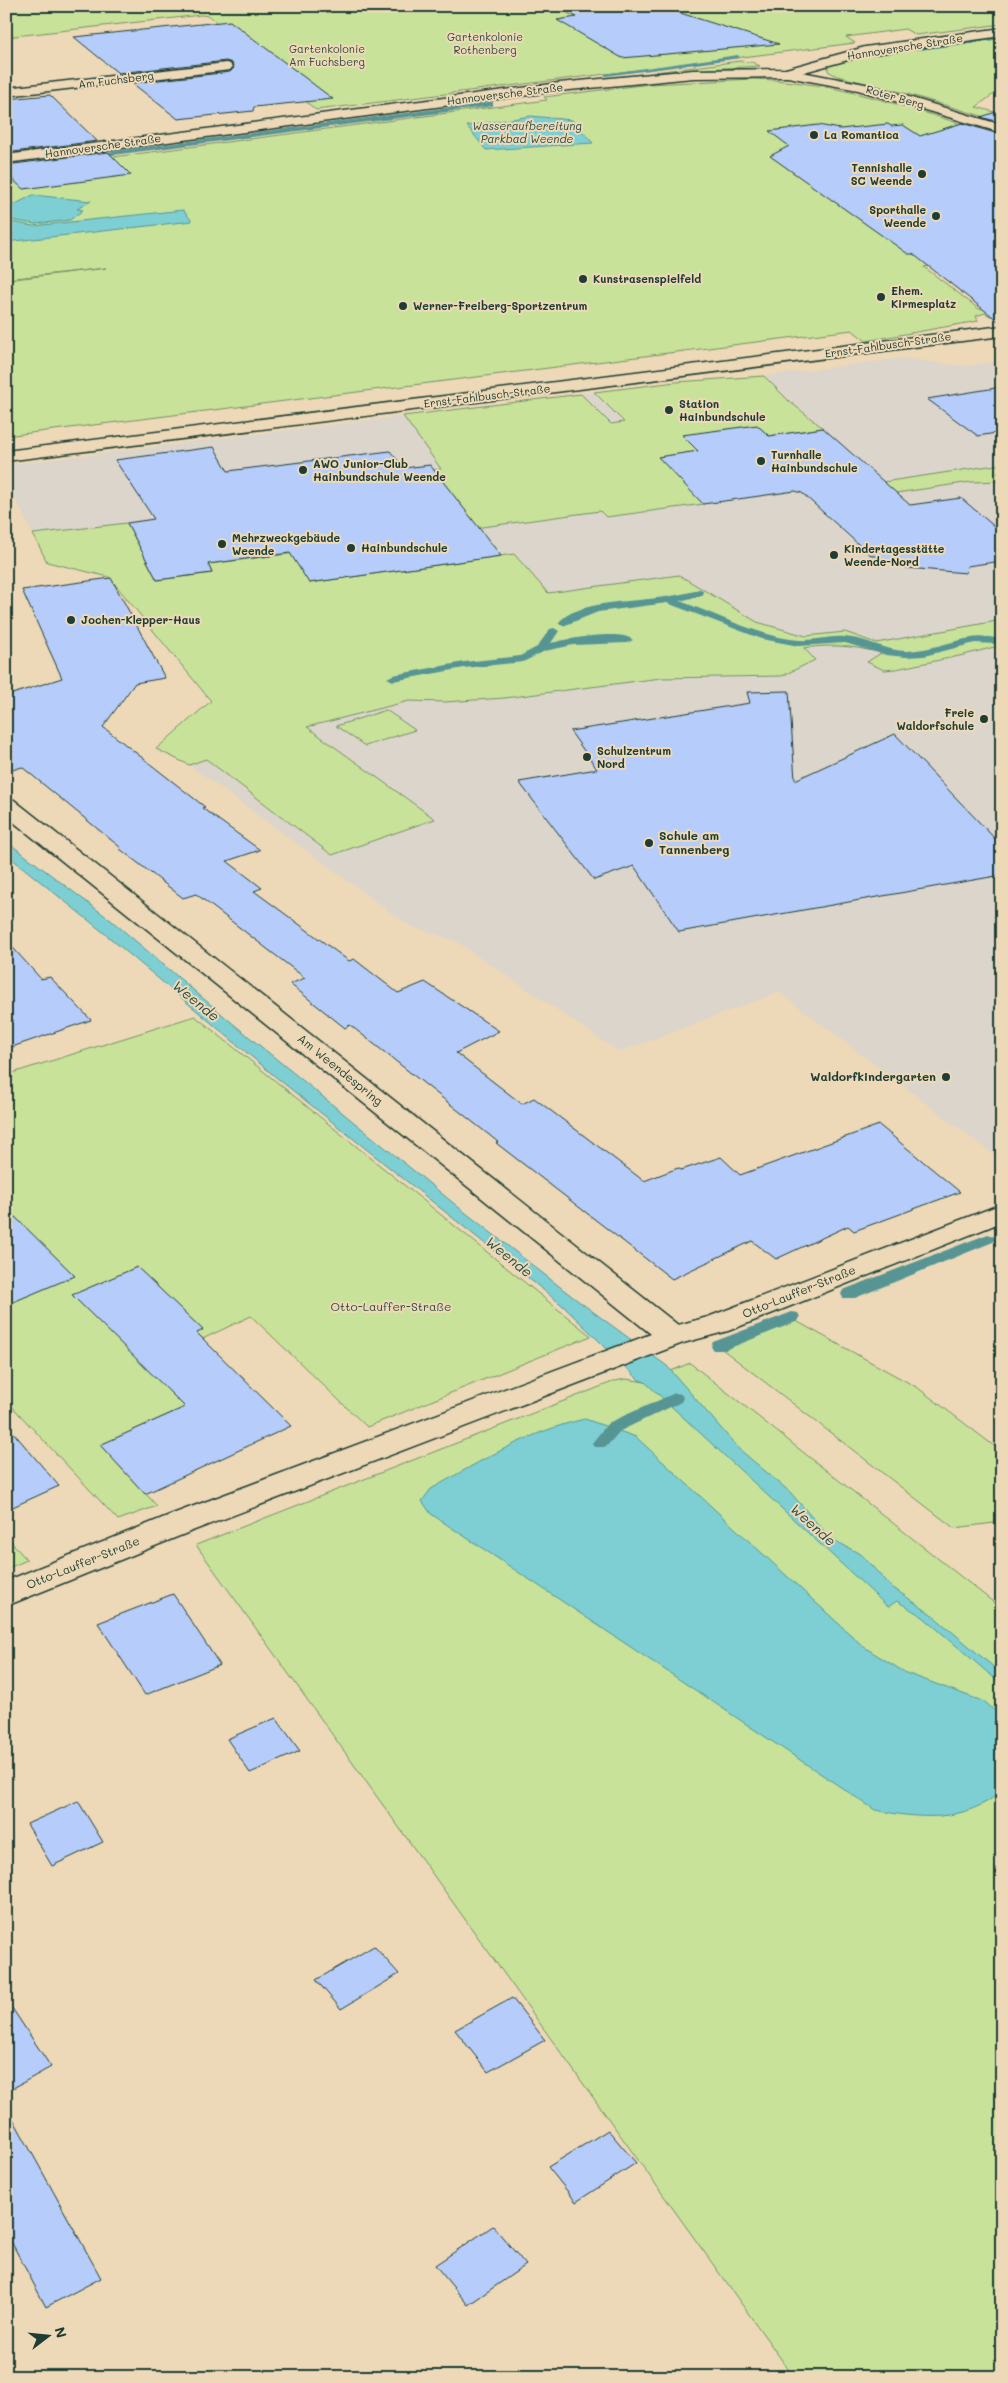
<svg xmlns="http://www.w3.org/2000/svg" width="1008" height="2383" font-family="Mali,sans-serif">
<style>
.built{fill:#dcd5cb}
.green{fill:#c8e299;stroke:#749066}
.water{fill:#7dcfd4;stroke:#579594}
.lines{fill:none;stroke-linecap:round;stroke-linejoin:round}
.stream{fill:#579594;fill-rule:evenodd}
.building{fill:#b6ccfb;stroke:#1f3d34}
.street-casing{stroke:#1f3d34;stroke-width:3}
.secondary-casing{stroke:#1f3d34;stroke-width:3}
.street{fill:#edd9b7;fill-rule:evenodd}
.secondary{fill:#edd9b7;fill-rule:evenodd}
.poi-dot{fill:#1f3d34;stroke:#edd9b7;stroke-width:2}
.labels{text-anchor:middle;stroke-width:4;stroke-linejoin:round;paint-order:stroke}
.far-park-label{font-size:11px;fill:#304e3e;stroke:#edd9b7}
.far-street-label{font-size:11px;fill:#1f3d34;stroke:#edd9b7}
.far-water-label{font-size:11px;font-style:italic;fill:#284c44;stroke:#edd9b7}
.far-poi-label{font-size:11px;font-weight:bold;fill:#1f3d34;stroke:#edd9b7;text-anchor:start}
.poi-label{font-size:12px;font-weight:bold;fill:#1f3d34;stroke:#edd9b7;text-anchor:start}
.street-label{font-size:12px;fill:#1f3d34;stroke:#edd9b7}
.park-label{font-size:12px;fill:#304e3e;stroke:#edd9b7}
.water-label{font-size:14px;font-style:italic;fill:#284c44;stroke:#edd9b7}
</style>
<rect width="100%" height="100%" fill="#edd9b7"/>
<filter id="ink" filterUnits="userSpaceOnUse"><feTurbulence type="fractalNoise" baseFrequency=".02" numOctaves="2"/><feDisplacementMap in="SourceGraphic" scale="10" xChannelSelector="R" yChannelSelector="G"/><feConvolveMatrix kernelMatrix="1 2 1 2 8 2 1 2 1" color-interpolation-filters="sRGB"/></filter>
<g filter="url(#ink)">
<path class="built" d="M903,358L962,366L1002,361V1161L779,992L619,1052L457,942L408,925L189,765L156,749L211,701L109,577L47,562L6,481V465L676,382L756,377Z"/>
<g class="green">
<path d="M6,6H1002V24L916,35L905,29L846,37L855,43L316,110L248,53L210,16L201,15L6,37Z"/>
<path d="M1002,36V88L976,107L1002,114V122L897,91L837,76L828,71V65L878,53Z"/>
<path d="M740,61L752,62L760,66L655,72Z"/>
<path d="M754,79C837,81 916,110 995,135L959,263L924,267L979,309L1002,306V315L990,316L985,313L976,316L978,321L866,341L852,330L6,436V280L106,268L6,279V171L547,100L544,97L650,84Z"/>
<path d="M764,376L789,401L823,428L769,436L757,425L732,447L659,457L704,504L606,517L600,511L460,530L416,473L441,469L403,416L581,394L611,424L624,422L594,392L676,382Z"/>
<path d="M1002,464V472L997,473L1002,477V481L971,482L896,493L883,482Z"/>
<path d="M127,523L157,580L212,573L208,564L311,551L309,583L514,554L548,593L679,575L757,622L806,636L845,632L876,643L1002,620V645L964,655L896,669L884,670L867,662L881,653C854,646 832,644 804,648L815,660L782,676L661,678L505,698L445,702L409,701L307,727L435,819L332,855L206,759L189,765L156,749L211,701L109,577L47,562L33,534Z"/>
<path d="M386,710L415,730L365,746L336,726Z"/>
<path d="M195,1016L591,1336L367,1427L251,1316L175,1352L211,1386L238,1373L245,1380L101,1445L157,1506L118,1520L6,1400V1075Z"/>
<path d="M796,1321L918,1388L1002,1452V1522L954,1528L722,1349Z"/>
<path d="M690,1363L1002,1609V2377H794L196,1545L615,1381L626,1379L645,1382Z"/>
<path d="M6,1536L27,1560L6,1569Z"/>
</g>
<g class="water">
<path d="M531,116L572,120L593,143L486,150L467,126Z"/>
<path d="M33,195L91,201L77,209L83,210L70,220L35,224L6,219V209Z"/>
<path d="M183,210L192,221L6,242V221L33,226Z"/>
<path d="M6,841L112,921L237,1027L457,1206L573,1297L667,1366L739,1449L790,1492L830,1538L862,1555L889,1585L931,1614L1002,1674V1685L923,1617L897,1601L888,1607L645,1382L639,1380L562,1305L277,1078L98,928L6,854Z"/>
<path d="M585,1419L636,1437L864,1647L906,1673L985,1702L1002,1717V1791C964,1823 920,1819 875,1810L431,1514L422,1501L431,1489C481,1461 529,1431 585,1419Z"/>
</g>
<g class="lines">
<g class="stream">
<path d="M1002,35V39L920,50L917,48Z"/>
<path d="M738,55L740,58L606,76L603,74Z"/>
<path d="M490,102H493V106L90,158L86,156L90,154Z"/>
<path d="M699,590L703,591V595L680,601C716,614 760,637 799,640C814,641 829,636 844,637C866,638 885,651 907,651C939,650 969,631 1001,639L1002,642L997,644L975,643L924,656L906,657L886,655L845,643L799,646L762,639L667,603L598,612L563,626L558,623C576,601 630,602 657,598C671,597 685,593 699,590Z"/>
<path d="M554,628L559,631L551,643C567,639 621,629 633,640L627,643L573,645L545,651L523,662L464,668L393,681L387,678L393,675L464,662L520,656L537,647L550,629Z"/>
<path d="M988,1234L993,1236L996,1239L993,1242L855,1298H843L841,1294L843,1290Z"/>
<path d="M792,1312L798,1313L800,1317L798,1321L725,1350H713L711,1346L713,1342Z"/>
<path d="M675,1393L681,1394L683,1398L681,1402L620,1431L606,1447H594L592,1443L608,1423Z"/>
</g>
</g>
<g class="building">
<path d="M552,6H658L779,44L622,58L557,20L577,17Z"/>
<path d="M230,21L333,99L254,107L253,111L178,119L132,83L230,72L234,68L232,63L226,61L118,73L74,37Z"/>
<path d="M50,95L97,141L6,153V99Z"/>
<path d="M1002,110V123L981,117Z"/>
<path d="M962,123L1002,135V324L913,254H908L770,156L789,146L769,131L818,125L840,129L888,124L891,126L903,125L920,136Z"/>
<path d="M108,152L131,175L23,189L6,173V165Z"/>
<path d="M1002,387V432L978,436L927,399Z"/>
<path d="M757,425L769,436L823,428L910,505L961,498L1002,533V561L967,566L966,573L907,568L869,554L802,493L795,491L703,504L658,457L698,451L682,435Z"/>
<path d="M214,447L228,471L390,451L404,468L430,465L501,556L309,583L290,553L208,564L212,573L157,580L127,523L154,519L115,460Z"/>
<path d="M111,578L165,678L135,683L103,727L205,807L202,808L260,850L227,861L262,888L254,891L349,961L354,959L398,993L425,982L499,1031L456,1053L522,1104L534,1098L644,1181L678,1168L681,1170L721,1157L740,1175L879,1125L960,1192L854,1231L848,1226L776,1259L752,1241L672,1279L496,1143L498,1142L350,1025L345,1028L290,984L305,978L196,894L183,898L120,849L121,848L22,767L6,772V696L62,678L22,590Z"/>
<path d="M789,691L795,780L895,734L1002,846V875L679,932L634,866L594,880L519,782L597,769L570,731L750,703L747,692Z"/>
<path d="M6,940L41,979L50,977L91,1020L6,1049Z"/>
<path d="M6,1208L75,1276L6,1305Z"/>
<path d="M137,1267L203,1330L197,1333L291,1426L145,1494L100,1445L185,1407L72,1295Z"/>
<path d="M6,1424L59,1486L6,1510Z"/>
<path d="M173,1594L220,1665L145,1695L98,1623Z"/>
<path d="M276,1718L300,1751L250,1773L227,1739Z"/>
<path d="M78,1801L103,1842L52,1866L27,1824Z"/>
<path d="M374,1946L399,1974L341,2009L316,1980Z"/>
<path d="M512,1998L545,2040L488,2072L455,2030Z"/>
<path d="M6,1999L51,2067L6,2092Z"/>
<path d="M6,2106L101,2278L46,2307L6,2232Z"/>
<path d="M608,2130L636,2163L576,2202L548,2167Z"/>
<path d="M493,2226L526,2265L468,2305L435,2265Z"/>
</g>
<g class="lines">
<defs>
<g id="street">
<path d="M226,63L230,64L232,67L230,70L6,96V88Z"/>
<path d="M786,69L865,84L1002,125V133L858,90L782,76L780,73Z"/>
<path d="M1002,326V336L6,461V451Z"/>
<path d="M6,798L14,800L678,1325L708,1317L1002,1204V1222L728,1331L683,1343L192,1531L6,1606V1581L170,1515L651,1334L6,816Z"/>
</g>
<path id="secondary" d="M1002,28V36L866,55L786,77L693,78L559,91L6,163V155L559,83L693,70L786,69L865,47Z"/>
</defs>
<use href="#street" class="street-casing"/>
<use href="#secondary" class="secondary-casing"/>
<use href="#street" class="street"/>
<use href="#secondary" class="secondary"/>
</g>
</g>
<g class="poi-dot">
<circle cx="814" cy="135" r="5"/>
<circle cx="922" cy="174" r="5"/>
<circle cx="936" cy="216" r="5"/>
<circle cx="583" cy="279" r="5"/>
<circle cx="881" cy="297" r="5"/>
<circle cx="403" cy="306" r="5"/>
<circle cx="669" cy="410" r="5"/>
<circle cx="761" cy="461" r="5"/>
<circle cx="303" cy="470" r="5"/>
<circle cx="222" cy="544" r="5"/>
<circle cx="351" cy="548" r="5"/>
<circle cx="834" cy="555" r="5"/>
<circle cx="71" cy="620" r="5"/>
<circle cx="984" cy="719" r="5"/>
<circle cx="587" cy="757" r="5"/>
<circle cx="649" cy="843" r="5"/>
<circle cx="946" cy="1077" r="5"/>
</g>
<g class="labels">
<g class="far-park-label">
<text x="485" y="41">Gartenkolonie<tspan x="485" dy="13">Rothenberg</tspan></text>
<text x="327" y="53">Gartenkolonie<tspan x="327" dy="13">Am Fuchsberg</tspan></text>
</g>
<g class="far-street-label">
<text transform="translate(905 47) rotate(-9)" y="4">Hannoversche Straße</text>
<text transform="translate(116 80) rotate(-7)" y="4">Am Fuchsberg</text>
<text transform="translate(505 94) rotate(-7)" y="4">Hannoversche Straße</text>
<text transform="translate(895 97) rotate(16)" y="4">Roter Berg</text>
<text transform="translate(103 146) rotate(-8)" y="4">Hannoversche Straße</text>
<text transform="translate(888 345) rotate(-8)" y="4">Ernst-Fahlbusch-Straße</text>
<text transform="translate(487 396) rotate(-7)" y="4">Ernst-Fahlbusch-Straße</text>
</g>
<g class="far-water-label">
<text x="527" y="130">Wasseraufbereitung<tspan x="527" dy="13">Parkbad Weende</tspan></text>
</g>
<g class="far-poi-label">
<text x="824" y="139">La Romantica</text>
<text x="912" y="172" text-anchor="end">Tennishalle<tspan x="912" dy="13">SC Weende</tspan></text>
<text x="926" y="214" text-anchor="end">Sporthalle<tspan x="926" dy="13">Weende</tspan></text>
<text x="593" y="283">Kunstrasenspielfeld</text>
<text x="891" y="295">Ehem.<tspan x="891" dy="13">Kirmesplatz</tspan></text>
<text x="413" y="310">Werner-Freiberg-Sportzentrum</text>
<text x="679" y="408">Station<tspan x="679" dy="13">Hainbundschule</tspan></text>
<text x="771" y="459">Turnhalle<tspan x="771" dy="13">Hainbundschule</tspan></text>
<text x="313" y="468">AWO Junior-Club<tspan x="313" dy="13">Hainbundschule Weende</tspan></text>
<text x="232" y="542">Mehrzweckgebäude<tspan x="232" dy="13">Weende</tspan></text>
<text x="361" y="552">Hainbundschule</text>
<text x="844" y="553">Kindertagesstätte<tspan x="844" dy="13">Weende-Nord</tspan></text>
<text x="81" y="624">Jochen-Klepper-Haus</text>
<text x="974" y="717" text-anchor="end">Freie<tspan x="974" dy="13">Waldorfschule</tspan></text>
<text x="597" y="755">Schulzentrum<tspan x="597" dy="13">Nord</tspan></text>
</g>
<g class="poi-label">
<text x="659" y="840">Schule am<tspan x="659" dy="14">Tannenberg</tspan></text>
<text x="936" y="1081" text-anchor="end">Waldorfkindergarten</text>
</g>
<g class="street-label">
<text transform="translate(340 1070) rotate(39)" y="4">Am Weendespring</text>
<text transform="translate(799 1292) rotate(-22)" y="4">Otto-Lauffer-Straße</text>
<text transform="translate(83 1563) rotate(-22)" y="4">Otto-Lauffer-Straße</text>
</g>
<g class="park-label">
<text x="391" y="1311">Otto-Lauffer-Straße</text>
</g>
<g class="water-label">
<text transform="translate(196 1001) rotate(39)" y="5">Weende</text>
<text transform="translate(509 1257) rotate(39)" y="5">Weende</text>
<text transform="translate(813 1525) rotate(42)" y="5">Weende</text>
</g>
</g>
<rect width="1008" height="2383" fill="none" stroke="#edd9b7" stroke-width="25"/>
<rect x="12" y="12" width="983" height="2358" fill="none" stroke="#1f3d34" stroke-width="2" filter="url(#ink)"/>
<g transform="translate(48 2336) rotate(74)" stroke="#edd9b7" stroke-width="4" paint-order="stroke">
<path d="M0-4L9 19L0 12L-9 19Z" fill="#1f3d34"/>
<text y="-8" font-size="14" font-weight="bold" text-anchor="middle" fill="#1f3d34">N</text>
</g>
</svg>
